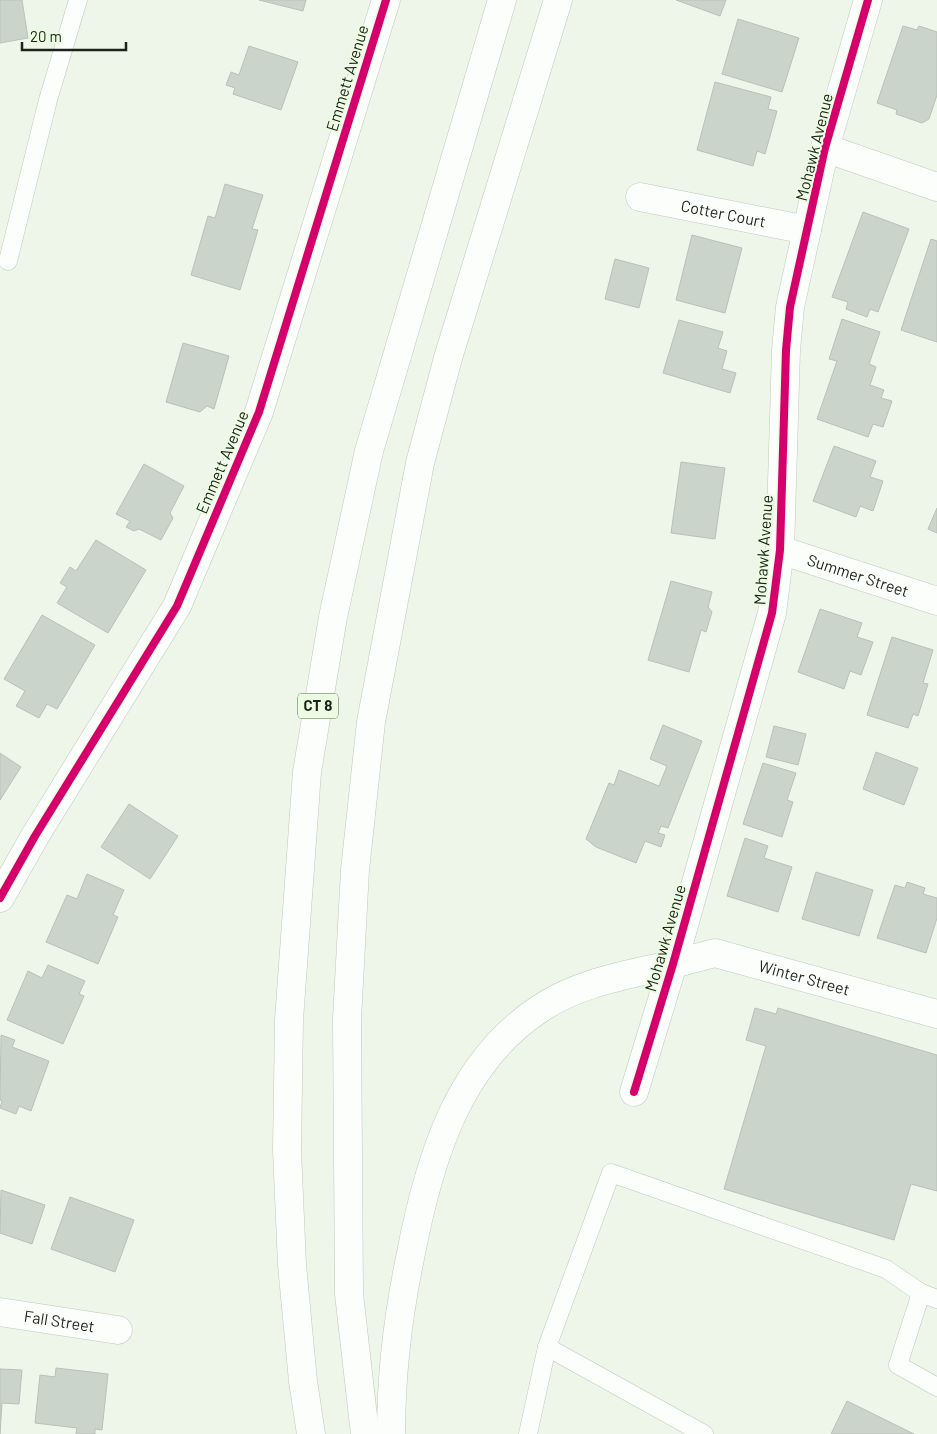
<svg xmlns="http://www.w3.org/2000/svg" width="937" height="1434" font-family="Barlow,sans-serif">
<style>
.building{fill:#cbd4cb;stroke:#b8c1b8}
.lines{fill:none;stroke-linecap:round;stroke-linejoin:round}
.lane-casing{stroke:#c0c7bc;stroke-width:19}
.street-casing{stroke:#c0c7bc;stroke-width:29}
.secondary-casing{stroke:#c0c7bc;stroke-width:29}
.highway-casing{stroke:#c0c7bc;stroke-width:29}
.lane{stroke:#fcfefc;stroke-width:18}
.street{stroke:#fcfefc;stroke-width:28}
.secondary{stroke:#fcfefc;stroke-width:28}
.highway{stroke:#fcfefc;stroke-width:28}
.cycleway-casing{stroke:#ecfce2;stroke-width:11}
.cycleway{stroke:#d6006c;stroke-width:8}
.labels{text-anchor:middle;stroke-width:4;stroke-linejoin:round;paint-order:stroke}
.shield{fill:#ecfce2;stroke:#5b6456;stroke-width:1}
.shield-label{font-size:15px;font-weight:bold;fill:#1d231a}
.street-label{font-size:16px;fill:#1d231a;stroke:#ecfce2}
</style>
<rect width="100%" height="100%" fill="#edf6e8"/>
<g class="building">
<path d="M0,0H22L28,38L0,43Z"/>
<path d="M259,0H306L303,11Z"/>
<path d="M676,0H726L720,16Z"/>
<path d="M738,19L799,38L782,92L722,74Z"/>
<path d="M903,26L917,30L919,26L937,32V95L929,119L922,123L896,114L897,110L877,103Z"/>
<path d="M249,46L298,62L281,110L233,94L235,88L226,85L231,72L239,75Z"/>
<path d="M715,82L771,97L768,109L777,111L765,154L757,151L753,166L697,150Z"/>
<path d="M225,184L263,195L252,229L258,230L240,290L191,275L208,216L215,218Z"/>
<path d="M863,212L909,229L878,312L870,309L867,317L846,309L848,302L832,297Z"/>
<path d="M692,235L742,248L725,313L676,300Z"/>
<path d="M931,239L937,241V342L901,330Z"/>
<path d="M615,259L649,268L639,308L605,299Z"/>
<path d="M842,319L880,332L869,364L876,367L870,385L884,390L881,398L892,401L883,427L873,424L868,437L817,419L837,361L829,359Z"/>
<path d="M679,320L723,332L718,348L727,351L722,369L736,373L730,393L663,373Z"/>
<path d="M183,343L229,356L214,409L207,406L200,412L166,402Z"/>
<path d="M834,446L876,461L870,477L883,481L873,511L860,506L856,517L813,501Z"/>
<path d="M681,462L725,468L715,539L671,533Z"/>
<path d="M144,464L184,486L170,513L173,518L161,540L139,529L134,531L126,527L130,521L116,514Z"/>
<path d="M937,508V533L928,529Z"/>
<path d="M96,540L146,570L108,633L57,603L67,587L60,583L70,567L76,571Z"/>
<path d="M671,581L712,592L708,607L712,612L706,632L701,630L689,672L648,660Z"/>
<path d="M820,609L862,623L857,637L873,642L861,675L850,671L844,689L798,672Z"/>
<path d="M42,615L95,645L57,709L47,704L39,718L16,706L25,691L4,679Z"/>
<path d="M892,637L933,650L923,683L928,684L918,716L913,714L908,728L867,715Z"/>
<path d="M663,725L702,741L668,828L661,826L658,833L665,835L661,847L645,841L636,863L596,847L586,839L609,783L614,785L619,770L659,786L667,766L650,759Z"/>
<path d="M774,726L806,734L798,765L766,757Z"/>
<path d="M876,752L918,768L904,805L863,789Z"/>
<path d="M0,753L21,767L0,800Z"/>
<path d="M763,763L796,773L787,800L793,802L782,837L743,824Z"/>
<path d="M129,804L178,836L150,879L101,847Z"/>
<path d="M745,838L768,846L764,858L792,867L778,912L727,896Z"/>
<path d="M816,872L873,890L859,936L802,919Z"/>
<path d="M87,874L124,890L113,915L118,917L98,964L46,942L67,895L77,899Z"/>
<path d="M907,882L925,888L923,894L937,898V918L926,953L877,938L895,885L905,888Z"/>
<path d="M48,965L85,981L79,994L84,996L63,1044L7,1020L28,971L42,978Z"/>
<path d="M755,1008L776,1014L778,1008L937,1055V1191L911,1184L894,1240L724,1189L766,1046L746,1040Z"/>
<path d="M1,1035L15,1040L12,1047L49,1061L31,1111L19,1106L16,1114L0,1108L2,1101L0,1100Z"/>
<path d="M1,1190L45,1205L32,1244L0,1233Z"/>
<path d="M70,1197L134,1220L115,1272L51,1249Z"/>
<path d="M56,1368L108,1374L102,1430L95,1429V1434H76L77,1428L35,1423L40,1375L55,1377Z"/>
<path d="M0,1369L22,1370L19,1404L2,1403L0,1434Z"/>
<path d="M847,1401L914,1434H831Z"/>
</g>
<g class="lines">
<defs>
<g id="lane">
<path d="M8,261L48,100L78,0"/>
<path d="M937,1299L921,1293L898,1365L937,1387"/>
<path d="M547,1347L704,1434"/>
<path d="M528,1434L547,1347L611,1173L886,1269L921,1293"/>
</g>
<g id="street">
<path d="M825,148L937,187"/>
<path id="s1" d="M640,197L807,230"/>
<path id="s2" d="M780,550L937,601"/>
<path d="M0,898L35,836L177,606L259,412L386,0"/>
<path d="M634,1092L673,964L772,613L780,550L786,350L790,307L825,148L868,0"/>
<path id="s3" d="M0,1312L118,1330"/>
</g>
<g id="secondary">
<path id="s4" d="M673,964L715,953L937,1014"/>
</g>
<g id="highway">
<path d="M311,1434L303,1381L292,1265L287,1150L289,1020L307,772L333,617L369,451L502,0"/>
<path d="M365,1434L349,1294L347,1019L355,870L371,722L420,463L448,358L558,0"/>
<path d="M391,1434C391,1375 398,1316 410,1258C428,1164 456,1063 541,1008C580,982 628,975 673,964"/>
</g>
</defs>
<use href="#lane" class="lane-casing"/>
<use href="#street" class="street-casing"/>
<use href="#secondary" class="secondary-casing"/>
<use href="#highway" class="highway-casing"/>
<use href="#lane" class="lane"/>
<use href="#street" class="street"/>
<use href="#secondary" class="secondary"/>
<use href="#highway" class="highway"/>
<defs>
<g id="cycleway">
<path d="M0,898L35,836L177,606L259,412L386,0"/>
<path d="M634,1092L673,964L772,613L780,550L786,350L790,307L825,148L868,0"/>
</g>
</defs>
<use href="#cycleway" class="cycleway-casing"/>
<use href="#cycleway" class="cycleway"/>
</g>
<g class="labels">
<rect class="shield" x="298" y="693.5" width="40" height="25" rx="4"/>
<g class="shield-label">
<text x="318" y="711">CT 8</text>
</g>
<g class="street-label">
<text transform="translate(347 78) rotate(-73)" y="6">Emmett Avenue</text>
<text transform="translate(814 147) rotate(-76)" y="6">Mohawk Avenue</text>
<text dy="6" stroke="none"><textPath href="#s1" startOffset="85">Cotter Court</textPath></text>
<text transform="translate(222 462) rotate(-67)" y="6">Emmett Avenue</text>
<text transform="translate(763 550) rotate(-86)" y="6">Mohawk Avenue</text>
<text dy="6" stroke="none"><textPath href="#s2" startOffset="82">Summer Street</textPath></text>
<text transform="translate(665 938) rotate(-74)" y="6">Mohawk Avenue</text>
<text dy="6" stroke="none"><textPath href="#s4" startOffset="136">Winter Street</textPath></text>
<text dy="6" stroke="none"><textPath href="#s3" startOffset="60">Fall Street</textPath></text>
</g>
</g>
<path d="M22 42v8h104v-8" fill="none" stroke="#1d231a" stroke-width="2.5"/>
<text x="30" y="42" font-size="15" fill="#1d231a" stroke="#ecfce2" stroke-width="4" paint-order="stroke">20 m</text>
</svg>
